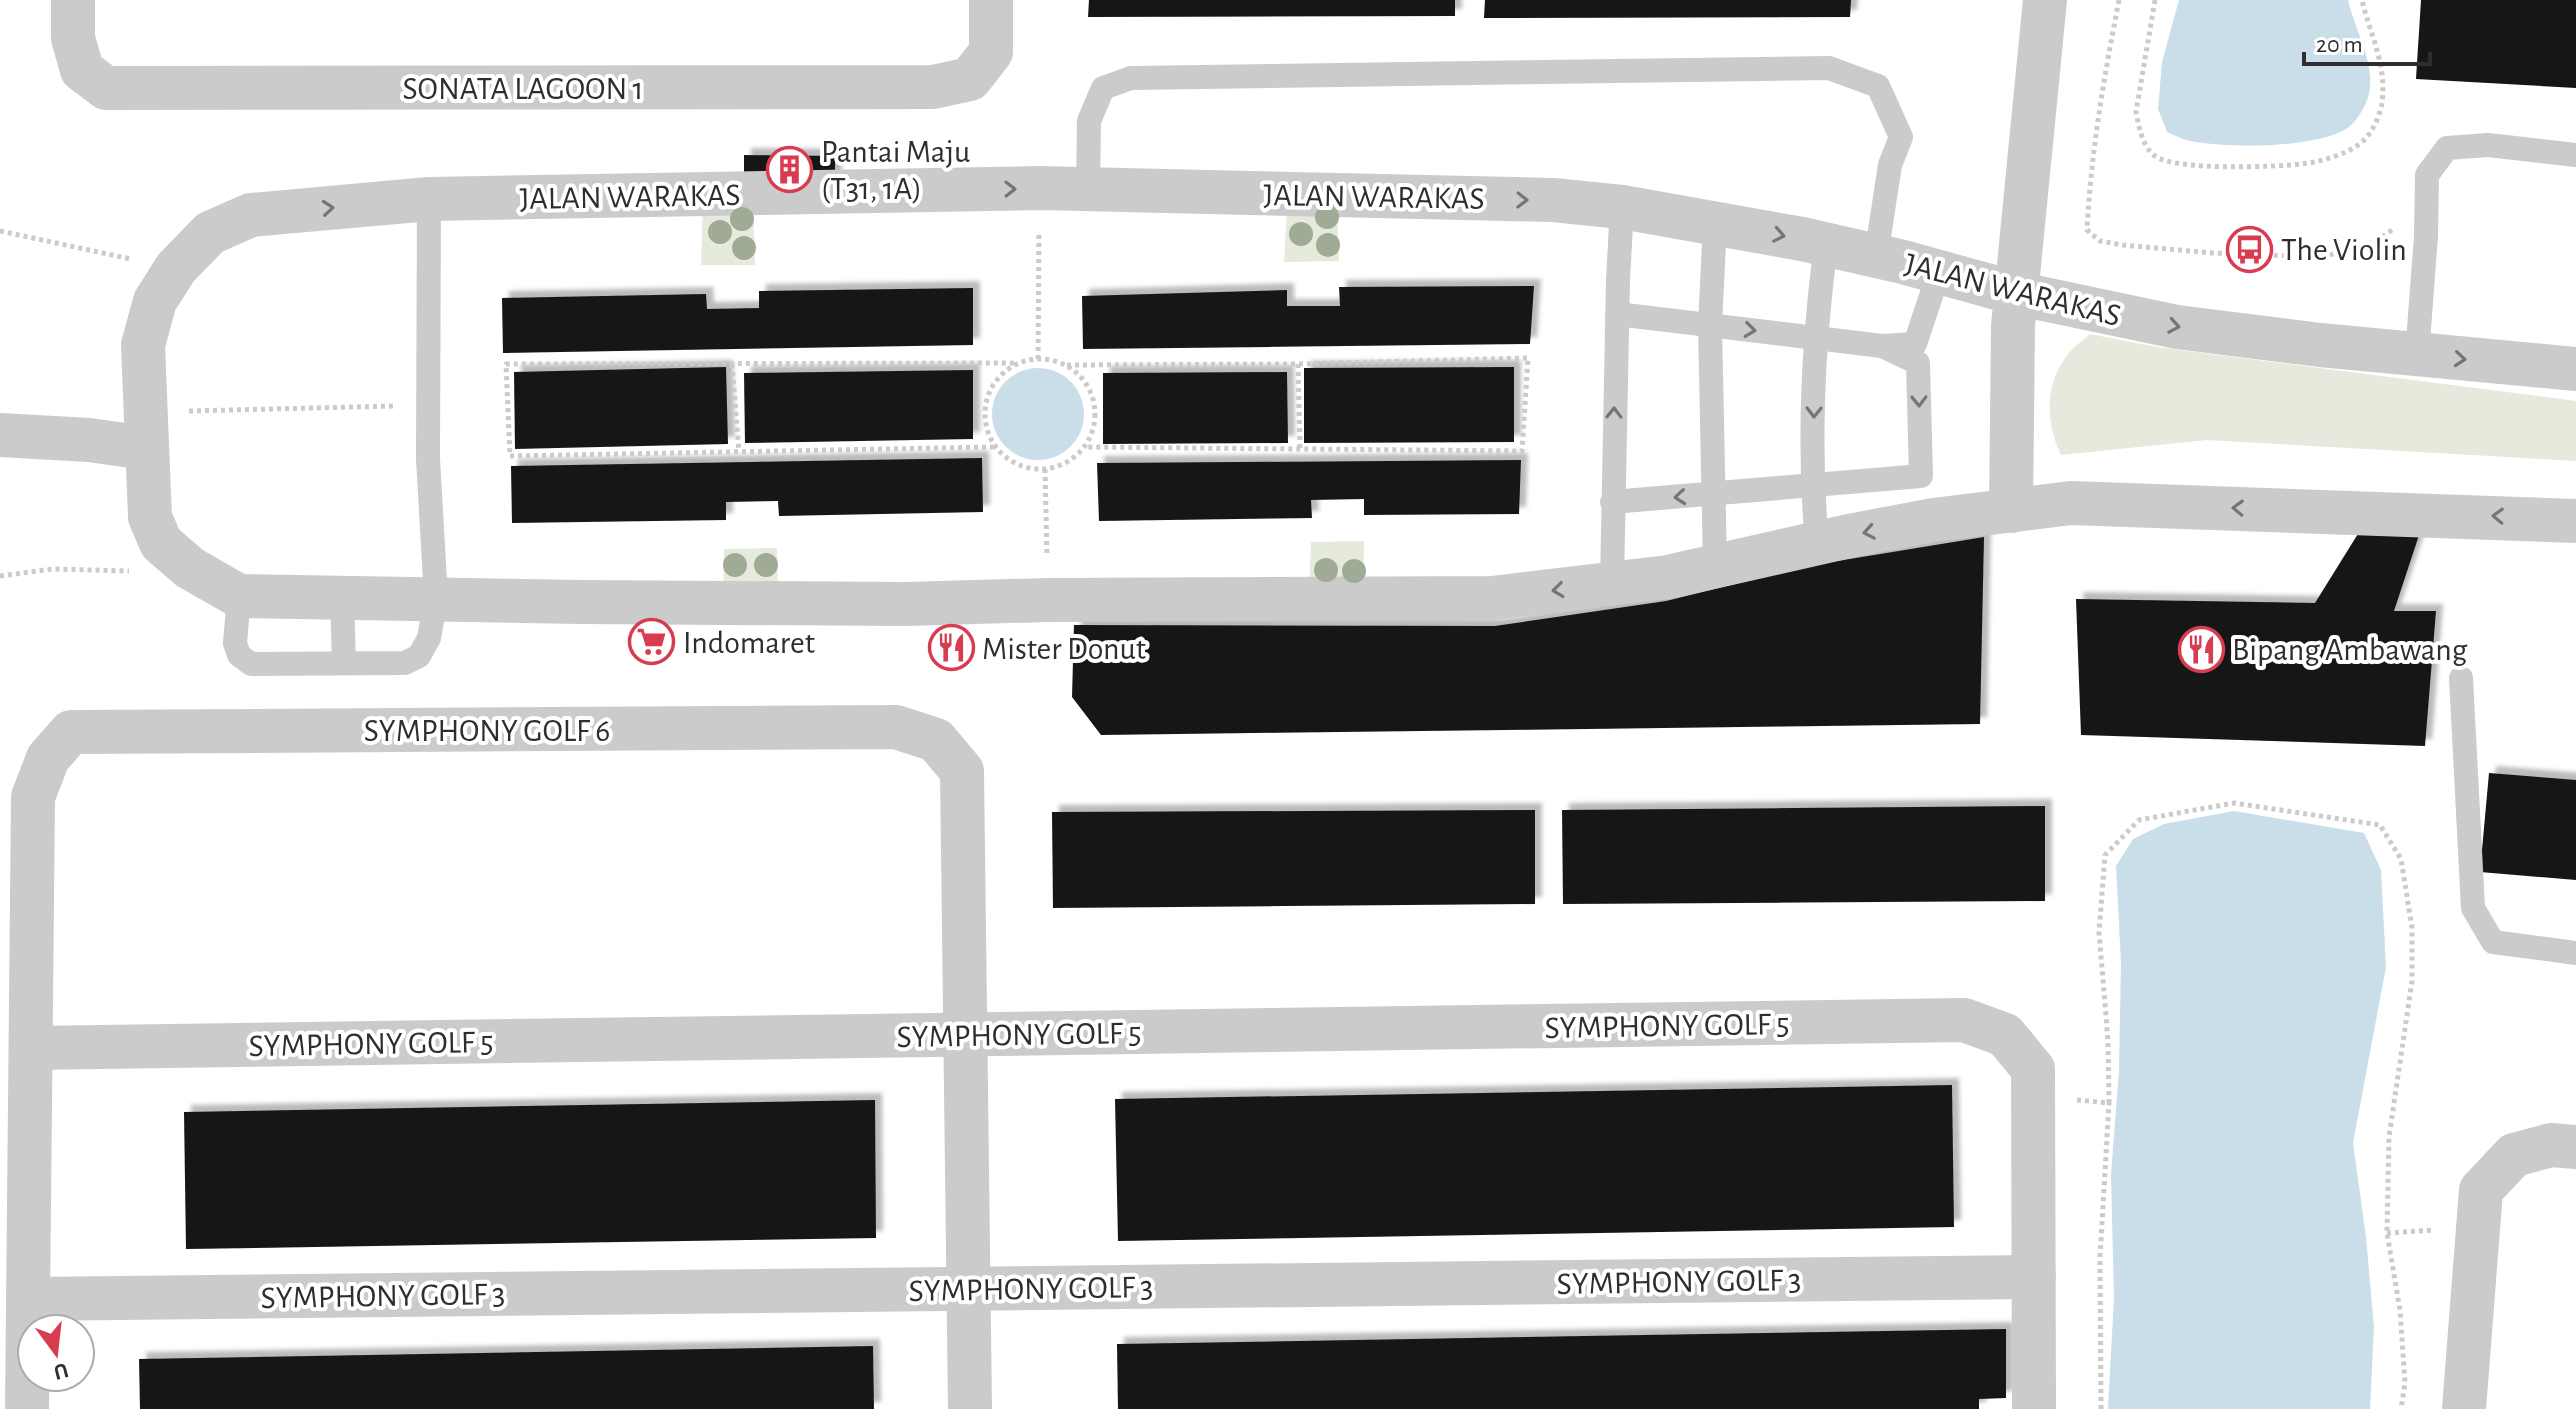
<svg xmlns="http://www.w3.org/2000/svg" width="2576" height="1409" font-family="'Alegreya Sans',sans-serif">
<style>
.green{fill:#e5eadc}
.water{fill:#cadee9}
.building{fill:#151515;filter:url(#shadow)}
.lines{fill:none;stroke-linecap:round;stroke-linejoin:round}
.path{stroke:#cbcbcb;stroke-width:5;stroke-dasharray:4 4;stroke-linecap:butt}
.lane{stroke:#cbcbcb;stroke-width:24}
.street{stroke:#cbcbcb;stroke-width:44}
.tree{fill:#a0ab95}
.oneway{stroke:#757575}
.labels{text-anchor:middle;stroke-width:8;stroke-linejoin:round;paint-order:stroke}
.street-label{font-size:32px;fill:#2e2e2e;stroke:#fff}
.poi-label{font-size:32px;fill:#2e2e2e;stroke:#fff;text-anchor:start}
</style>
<defs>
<filter id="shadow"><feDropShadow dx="7" dy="-7" stdDeviation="2" flood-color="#0004"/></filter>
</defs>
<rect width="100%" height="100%" fill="#fff"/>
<g class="green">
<path d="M753,204L755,265H701L703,205Z"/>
<path d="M1287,210L1337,211L1339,261L1284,262Z"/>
<path d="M2090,334L2157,347L2576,401V461L2207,440L2061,455C2046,424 2044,386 2066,357C2072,348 2082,341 2090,334Z"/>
<path d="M1364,541L1363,599L1309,598L1311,542Z"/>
<path d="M777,548L778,603L723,602L724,549Z"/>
</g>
<g class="water">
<path d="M2179,0H2348C2355,31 2379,69 2367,100C2364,109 2354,125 2346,129C2314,148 2233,148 2196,142C2186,141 2176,136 2167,132L2158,109L2162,62Z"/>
<circle cx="1038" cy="414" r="46"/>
<path d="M2234,811L2364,833L2381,870L2386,967L2353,1143L2366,1237L2374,1327L2370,1409H2108L2114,1298L2111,1174L2119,1071L2121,963L2116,866L2133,839L2164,824Z"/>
</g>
<g class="building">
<path d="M1089,0H1455V16L1088,17Z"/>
<path d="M1485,0H1851L1850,17L1484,18Z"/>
<path d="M2421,0H2576V88L2416,79Z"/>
<path d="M744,155L835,156V182H744Z"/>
<path d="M1534,286L1530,344L1083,349L1082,296L1287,290V306H1340L1339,287Z"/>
<path d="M973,288V345L503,353L502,298L706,294L707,309L759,308V291Z"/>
<path d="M726,367L728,444L515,449L514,372Z"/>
<path d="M1514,367V442L1304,443V368Z"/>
<path d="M973,370V439L745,443L744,373Z"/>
<path d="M1287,372L1288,443L1103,444V373Z"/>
<path d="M982,458L983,512L779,516L778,501L726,502V520L512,523L511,466Z"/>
<path d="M1521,460L1519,514L1364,515V499L1311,500L1312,518L1099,521L1097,463Z"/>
<path d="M2366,521L2423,523L2394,611H2436L2425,746L2081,735L2076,599L2315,603Z"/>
<path d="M1984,537L1980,724L1101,735L1072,697L1074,625L1495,626L1666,601L1813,565Z"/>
<path d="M2489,773L2576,780V880L2480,872Z"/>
<path d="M2045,806V901L1563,904L1562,810Z"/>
<path d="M1535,810V904L1053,908L1052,812Z"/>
<path d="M1952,1085L1954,1227L1118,1241L1115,1099Z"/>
<path d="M875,1100L876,1238L186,1249L184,1112Z"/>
<path d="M2006,1329V1398L1979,1399V1409H1118L1117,1344Z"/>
<path d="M873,1346L874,1409H140L139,1359Z"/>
</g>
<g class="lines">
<g class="path">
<path d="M2119,0C2104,77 2091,152 2087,230L2100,241L2123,245L2212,253L2322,257L2375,242L2392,230"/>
<path d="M2155,0L2136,112C2139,127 2142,146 2155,156C2175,171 2274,167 2301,164C2320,162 2350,154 2364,140C2373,132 2381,113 2382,102C2387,64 2370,35 2362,0"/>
<path d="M0,231L131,259"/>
<circle cx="1040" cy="414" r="55"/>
<path d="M1038,359L1039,232"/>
<path d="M732,364L739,452"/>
<path d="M1298,364L1300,450"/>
<path d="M1067,365L1298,364L1528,358L1522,451L1085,447"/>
<path d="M189,411L395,406"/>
<path d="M994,447L510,456L506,364L1018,363"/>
<path d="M1045,469L1047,556"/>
<path d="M0,576L53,569L129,571"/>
<path d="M2077,1100L2109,1103L2108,1041L2099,932L2105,855L2139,820L2234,803L2380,825L2401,859L2412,928V981L2389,1137L2387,1233L2400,1310L2405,1383L2401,1409"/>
<path d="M2387,1233L2434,1230"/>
<path d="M2101,1409L2100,1258L2109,1103"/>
</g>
<g class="lane">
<path d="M1088,189L1089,121L1103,88L1131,78L1829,68L1878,86L1901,137L1890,165L1876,256"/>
<path d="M1617,314L1882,346L1915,344L1939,272"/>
<path d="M2417,355L2426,236L2427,175L2447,148L2488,145L2576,155"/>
<path d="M1612,502L1921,476L1918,363L1882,346"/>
<path d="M1817,543C1808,444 1813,343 1826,245"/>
<path d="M1715,566L1710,325L1715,223"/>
<path d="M1612,584L1618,280L1622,207"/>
<path d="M239,596L235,643L239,655L251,664L405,663L419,656L429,638L436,598L428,459L429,199"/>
<path d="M342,598L344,663"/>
<path d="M2461,678L2473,908L2493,942L2576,953"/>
</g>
<g class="street">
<path d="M73,0V38L82,70L106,88L933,87L970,79L991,52V0"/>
<path d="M2576,369L2320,345L2177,327L2015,293L1903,262L1802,239L1622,207L1553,200L1039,188L429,199L251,215L210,233L176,268L155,301L143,345L150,517L161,543L190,568L239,596L581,602L906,604L1048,600L1492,598L1668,577L1849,536L1933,520L2071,503L2576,521"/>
<path d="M0,435L89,440L146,448"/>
<path d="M2011,511L2013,326L2045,0"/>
<path d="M31,1048L1964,1020L2005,1035L2033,1069L2034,1409"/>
<path d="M28,1299L2034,1277"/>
<path d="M27,1409L33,797L48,758L71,732L896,727L936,740L962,771L970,1409"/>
<path d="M2464,1409L2481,1190L2514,1155L2551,1145L2576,1147"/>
</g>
</g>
<g class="tree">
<circle cx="1327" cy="217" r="12"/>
<circle cx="742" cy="219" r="12"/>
<circle cx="720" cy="232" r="12"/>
<circle cx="1301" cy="234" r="12"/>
<circle cx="1328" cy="245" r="12"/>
<circle cx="744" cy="248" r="12"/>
<circle cx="735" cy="565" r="12"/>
<circle cx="766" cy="565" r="12"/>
<circle cx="1326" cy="570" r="12"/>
<circle cx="1354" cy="571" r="12"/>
</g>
<defs><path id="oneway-chevron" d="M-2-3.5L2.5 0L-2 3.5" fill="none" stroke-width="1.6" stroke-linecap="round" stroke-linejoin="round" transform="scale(2)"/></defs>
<g class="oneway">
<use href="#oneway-chevron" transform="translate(1010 189) rotate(-1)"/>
<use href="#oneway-chevron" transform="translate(1522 200) rotate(1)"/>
<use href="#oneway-chevron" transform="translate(328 208) rotate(-5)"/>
<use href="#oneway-chevron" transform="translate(1779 235) rotate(11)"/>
<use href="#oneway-chevron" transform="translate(2174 326) rotate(10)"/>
<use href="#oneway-chevron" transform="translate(1750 330) rotate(7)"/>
<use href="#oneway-chevron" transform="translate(2460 359) rotate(5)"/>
<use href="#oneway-chevron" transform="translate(1919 401) rotate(89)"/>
<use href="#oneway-chevron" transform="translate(1814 412) rotate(91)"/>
<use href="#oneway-chevron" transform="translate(1614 413) rotate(-89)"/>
<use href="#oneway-chevron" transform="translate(1680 497) rotate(175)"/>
<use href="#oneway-chevron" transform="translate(2238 508) rotate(-178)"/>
<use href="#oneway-chevron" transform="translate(2498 516) rotate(-178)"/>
<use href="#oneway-chevron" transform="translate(1869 532) rotate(170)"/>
<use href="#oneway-chevron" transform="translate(1558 590) rotate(173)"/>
</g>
<defs>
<symbol id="building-ring" viewBox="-11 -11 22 22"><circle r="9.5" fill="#fff" stroke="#d83c50" stroke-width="1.5"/><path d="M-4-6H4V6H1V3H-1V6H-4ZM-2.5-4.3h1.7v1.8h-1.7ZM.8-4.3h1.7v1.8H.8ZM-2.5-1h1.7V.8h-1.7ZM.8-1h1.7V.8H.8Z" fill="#d83c50"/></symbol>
<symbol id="bus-ring" viewBox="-11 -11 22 22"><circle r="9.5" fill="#fff" stroke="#d83c50" stroke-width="1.5"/><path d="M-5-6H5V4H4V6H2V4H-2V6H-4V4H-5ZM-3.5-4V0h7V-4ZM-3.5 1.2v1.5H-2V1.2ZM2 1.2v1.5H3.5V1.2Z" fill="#d83c50"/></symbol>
<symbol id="supermarket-ring" viewBox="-11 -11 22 22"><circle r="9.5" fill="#fff" stroke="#d83c50" stroke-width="1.5"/><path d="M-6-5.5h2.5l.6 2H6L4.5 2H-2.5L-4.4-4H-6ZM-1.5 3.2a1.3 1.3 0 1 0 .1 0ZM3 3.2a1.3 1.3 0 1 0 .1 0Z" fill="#d83c50"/></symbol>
<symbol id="restaurant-ring" viewBox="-11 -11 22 22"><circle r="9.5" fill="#fff" stroke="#d83c50" stroke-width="1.5"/><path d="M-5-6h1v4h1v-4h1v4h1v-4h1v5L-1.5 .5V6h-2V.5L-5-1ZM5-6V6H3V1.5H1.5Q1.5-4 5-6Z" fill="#d83c50"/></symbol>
</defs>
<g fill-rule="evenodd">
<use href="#building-ring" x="764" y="144" width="51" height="51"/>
<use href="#bus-ring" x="2224" y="224" width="51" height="51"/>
<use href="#supermarket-ring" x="626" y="616" width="51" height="51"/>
<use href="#restaurant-ring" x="926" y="622" width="51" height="51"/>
<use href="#restaurant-ring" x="2176" y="624" width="51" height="51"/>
</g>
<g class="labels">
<g class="street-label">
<text x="523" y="99">SONATA LAGOON 1</text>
<text transform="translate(630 196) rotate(-1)" y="11">JALAN WARAKAS</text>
<text transform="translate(1374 196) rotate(1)" y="11">JALAN WARAKAS</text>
<text transform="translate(2013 289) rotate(14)" y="11">JALAN WARAKAS</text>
<text x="487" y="741">SYMPHONY GOLF 6</text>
<text transform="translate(1667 1025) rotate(-1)" y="11">SYMPHONY GOLF 5</text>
<text transform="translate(1019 1034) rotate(-1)" y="11">SYMPHONY GOLF 5</text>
<text transform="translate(371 1043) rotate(-1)" y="11">SYMPHONY GOLF 5</text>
<text transform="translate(1679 1281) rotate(-1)" y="11">SYMPHONY GOLF 3</text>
<text transform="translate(1031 1288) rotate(-1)" y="11">SYMPHONY GOLF 3</text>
<text transform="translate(383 1295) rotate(-1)" y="11">SYMPHONY GOLF 3</text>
</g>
<g class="poi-label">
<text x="821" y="162">Pantai Maju<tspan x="821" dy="37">(T31, 1A)</tspan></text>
<text x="2281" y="260">The Violin</text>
<text x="683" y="653">Indomaret</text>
<text x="982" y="659">Mister Donut</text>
<text x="2232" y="660">Bipang Ambawang</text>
</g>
</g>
<g transform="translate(56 1353) rotate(165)"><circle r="38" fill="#ffffff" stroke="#ababab" stroke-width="2"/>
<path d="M0-6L14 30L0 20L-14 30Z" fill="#d83c50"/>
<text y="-12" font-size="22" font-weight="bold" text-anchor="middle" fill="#2e2e2e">U</text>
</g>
<path d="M2304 52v12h126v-12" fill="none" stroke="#2e2e2e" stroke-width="4"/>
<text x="2316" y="52" font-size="24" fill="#2e2e2e" stroke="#ffffff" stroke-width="6" paint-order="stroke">20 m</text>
</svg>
